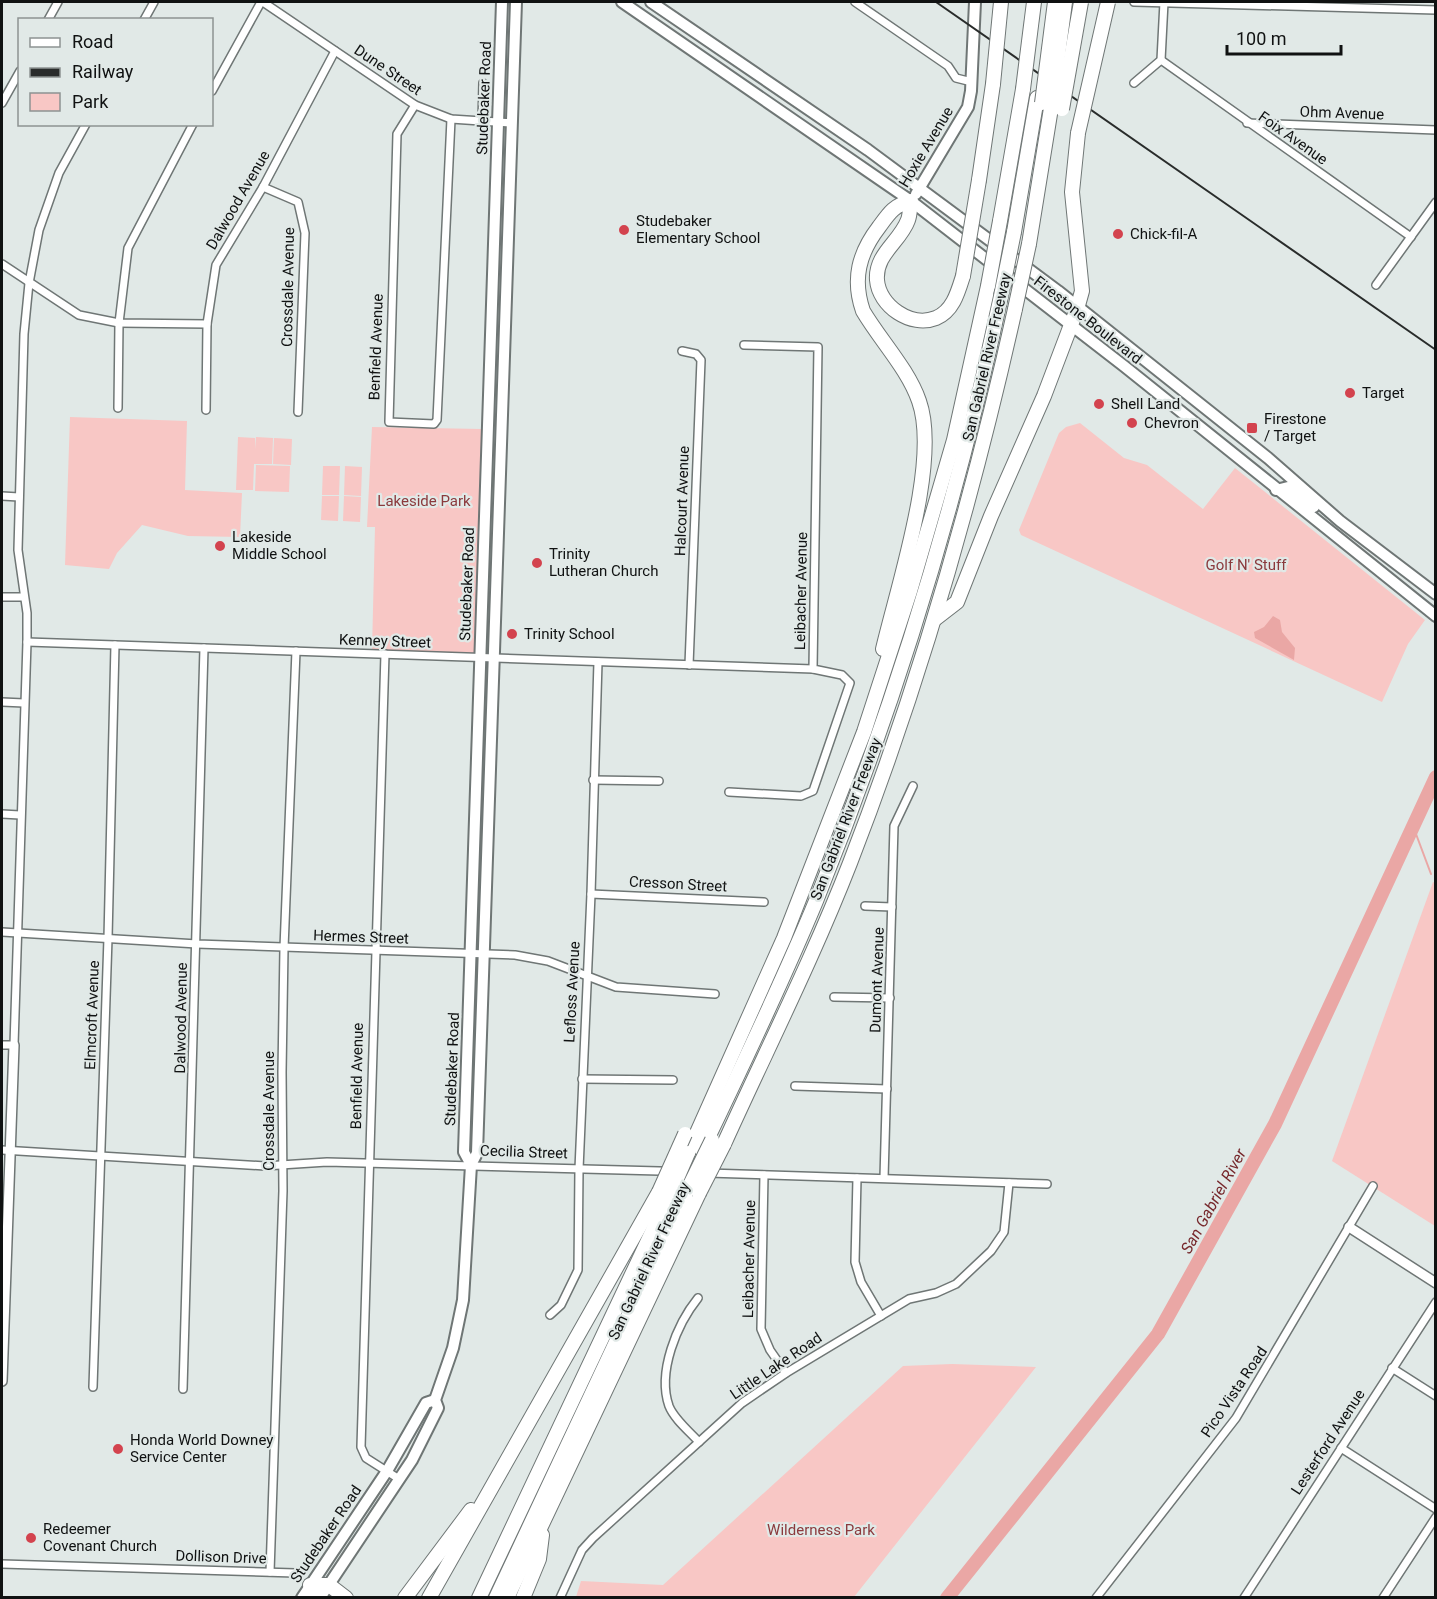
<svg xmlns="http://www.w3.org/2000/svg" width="1437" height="1599" font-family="Roboto,sans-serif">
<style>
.green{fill:#f8c7c5}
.water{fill:#eaa7a5}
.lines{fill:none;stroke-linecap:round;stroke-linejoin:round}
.stream{stroke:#eaa7a5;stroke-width:2}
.river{stroke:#eaa7a5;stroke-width:14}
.minor-casing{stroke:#6f7675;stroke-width:10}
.tertiary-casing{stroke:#6f7675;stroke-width:12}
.secondary-casing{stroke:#6f7675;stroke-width:14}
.primary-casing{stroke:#6f7675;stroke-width:14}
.motorway-casing{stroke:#6f7675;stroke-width:16}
.minor{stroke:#fff;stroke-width:7}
.tertiary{stroke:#fff;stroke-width:9}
.secondary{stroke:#fff;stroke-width:10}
.primary{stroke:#fff;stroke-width:10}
.motorway{stroke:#fff;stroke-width:14}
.rail{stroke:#292c2b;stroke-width:2}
.motorway-bridge-casing{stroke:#6f7675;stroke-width:16;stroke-linecap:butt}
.motorway-bridge{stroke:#fff;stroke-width:14}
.poi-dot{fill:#d3434e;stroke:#e1e9e7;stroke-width:2}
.labels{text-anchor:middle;stroke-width:4.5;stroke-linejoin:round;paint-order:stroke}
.street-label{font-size:15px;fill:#101212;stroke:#e1e9e7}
.poi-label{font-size:15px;fill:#101212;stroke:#e1e9e7;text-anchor:start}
.park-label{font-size:15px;fill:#8b3a3d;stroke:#e1e9e7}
.water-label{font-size:16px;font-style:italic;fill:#76282c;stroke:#e1e9e7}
</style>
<rect width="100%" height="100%" fill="#e1e9e7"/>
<g class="green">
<path d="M70,417L187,421L185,490L242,493L240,537L188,536L142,525L117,553L109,569L65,565Z"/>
<path d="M1080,423L1124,458L1147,465L1203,509L1235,468L1425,620L1408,644L1382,702L1021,535L1019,530L1059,433L1066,427Z"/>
<path d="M372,427L482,429L474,653L372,650L375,527H367Z"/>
<path d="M238,437L255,438V449L256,437L273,438L272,464H254L253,490H236Z"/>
<path d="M274,438L292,439L291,465L273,464Z"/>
<path d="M256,465L290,466L289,492L255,491Z"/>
<path d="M323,466H340L339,495H322Z"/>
<path d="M345,466L362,467L361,496L344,495Z"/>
<path d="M322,496H339L338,521L321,520Z"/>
<path d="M344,496L361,497L360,522L343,521Z"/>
<path d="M1433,882L1435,883V1226L1332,1161Z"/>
<path d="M952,1364L1036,1367L854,1597H576L581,1581L663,1585L903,1366Z"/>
</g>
<path class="water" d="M1273,616L1280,620L1282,632L1295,648L1294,660L1255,638L1254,632L1264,627Z"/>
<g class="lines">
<path class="stream" d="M1413,826L1431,874"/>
<path class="river" d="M947,1598L1158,1334L1275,1124L1436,777"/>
<defs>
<g id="minor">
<path d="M263,2L415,105L451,119L512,123"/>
<path d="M855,2L948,66L956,78L972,82"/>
<path d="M1134,2L1436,10"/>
<path d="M48,20L58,2"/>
<path d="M144,20L154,2"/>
<path d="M1161,60L1411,237"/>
<path d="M1134,83L1161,60L1164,2"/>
<path d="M212,91L261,2"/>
<path d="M2,103L20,71"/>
<path d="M415,105L397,134L389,422L434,424L437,420L451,119"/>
<path d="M482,121L483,83"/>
<path d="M1247,123L1436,130"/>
<path d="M263,187L298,202L305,233L298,412"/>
<path d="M2,264L79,315L119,323L207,324"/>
<path d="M1376,285L1436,202"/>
<path d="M682,351L696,354L701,360L689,665"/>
<path d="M118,408L119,323L128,248L193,124"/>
<path d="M206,410L207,324L216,265L263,187L335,51"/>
<path d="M2,496L19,497"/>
<path d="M2,597H23"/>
<path d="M27,642L813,669"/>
<path d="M385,654L361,1447L366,1458L399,1479"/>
<path d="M2,702L24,703"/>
<path d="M593,780L659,781"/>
<path d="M729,792L801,796L813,791L850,683L842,675L813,669L818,347L744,345"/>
<path d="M2,814L20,815"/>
<path d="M591,894L764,902"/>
<path d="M865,906L892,907"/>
<path d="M2,932L197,944L515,955L548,961L616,987L715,994"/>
<path d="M834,997L890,998"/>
<path d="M2,1045H14L27,642V613L18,550L24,334L29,283L39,230L59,173L86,124"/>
<path d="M582,1079L673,1080"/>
<path d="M795,1086L887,1089"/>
<path d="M2,1150L265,1166L327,1162L697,1172"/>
<path d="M708,1173L1047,1184"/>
<path d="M764,1175L761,1329L770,1350L786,1373"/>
<path d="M857,1178L855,1262L861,1282L881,1316"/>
<path d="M884,1178L894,826L913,786"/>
<path d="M698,1298C677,1324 657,1372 669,1406C674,1419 690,1432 699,1442"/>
<path d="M550,1315L561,1305L578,1270L579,1169L591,894L598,662"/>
<path d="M1392,1368L1436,1396"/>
<path d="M93,1387L108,938L115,645"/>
<path d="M183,1389L204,648"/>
<path d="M1341,1448L1436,1509"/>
<path d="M2,1564L295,1573"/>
<path d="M270,1572L283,1191L282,1072L284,948L296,651"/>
<path d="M560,1598L582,1550L593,1538L742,1403L786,1373L909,1299L936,1293L956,1284L991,1251L1004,1232L1009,1183"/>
<path d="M1096,1598L1236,1418L1373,1186"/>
<path d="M1244,1598L1436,1302"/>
<path d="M1383,1598L1436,1517"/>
</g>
<g id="tertiary">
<path d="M1349,1227L1436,1283"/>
<path d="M2,1381L14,1045"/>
</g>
<g id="secondary">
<path d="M471,1165L464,1152L502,2"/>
<path d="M302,1598L387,1471L426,1403L435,1400"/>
<path d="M320,1598L412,1460L438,1408L435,1400L453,1348L463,1300L471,1165L477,1153L516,2"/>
</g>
<g id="primary">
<path d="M622,2L911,201L1124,366L1436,616"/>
<path d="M651,2L868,150L1058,291L1268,458L1340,521L1436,594"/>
<path d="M916,194L968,107L971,91L975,2"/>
<path d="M1276,490L1288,487L1314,507"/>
</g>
<g id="motorway">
<path d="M979,180L993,84"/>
<path d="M1000,221L1023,89"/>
<path d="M1014,232L1037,98"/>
<path d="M1029,244L1051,108"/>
<path d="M935,619L957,602L991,516L1044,396L1077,309L1082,291L1072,192L1078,133"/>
<path d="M883,649C898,585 940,460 919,401C908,369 880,340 863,311C852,279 859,253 879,227C889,213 894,205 911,201C910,207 910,215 908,220C900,242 875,254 877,280C879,306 911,328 936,318C953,311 958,292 963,276"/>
<path d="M724,1144C766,1051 813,958 850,863C920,683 973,497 1015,309"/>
<path d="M702,1150C742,1067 781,985 816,901C895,705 957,503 1001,296"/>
<path d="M688,1153L784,938L864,732L910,591L954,440L988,286"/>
<path d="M316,1598L310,1585H329L346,1598"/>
<path d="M405,1598L471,1510"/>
<path d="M429,1598L659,1192"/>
<path d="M479,1598L671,1192"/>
<path d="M496,1598L686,1193"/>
<path d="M507,1598L699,1193"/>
<path d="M523,1598L539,1559L542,1535"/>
</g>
</defs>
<use href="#minor" class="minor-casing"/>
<use href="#tertiary" class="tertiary-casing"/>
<use href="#secondary" class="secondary-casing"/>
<use href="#primary" class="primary-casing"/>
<use href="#motorway" class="motorway-casing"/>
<use href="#minor" class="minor"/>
<use href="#tertiary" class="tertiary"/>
<use href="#secondary" class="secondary"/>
<use href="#primary" class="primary"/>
<use href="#motorway" class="motorway"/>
<path class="rail" d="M936,2L1436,350"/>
<defs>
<g id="motorway-bridge">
<path d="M993,84L1001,2"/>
<path d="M1023,89L1034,2"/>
<path d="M1042,103L1055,2"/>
<path d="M1051,108L1065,2"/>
<path d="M1062,109L1081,2"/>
<path d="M1078,133L1108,2"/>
<path d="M963,276L979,180"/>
<path d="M988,286L1000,221"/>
<path d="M1001,296L1014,232"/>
<path d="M1015,309L1029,244"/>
<path d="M659,1192L685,1134"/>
<path d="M671,1192L688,1153"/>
<path d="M686,1193L712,1140"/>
<path d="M699,1193L724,1144"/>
</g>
</defs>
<use href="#motorway-bridge" class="motorway-bridge-casing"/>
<use href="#motorway-bridge" class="motorway-bridge"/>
</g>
<g class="poi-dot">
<circle cx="624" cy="230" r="6"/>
<circle cx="1118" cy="234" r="6"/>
<circle cx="1350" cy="393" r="6"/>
<circle cx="1099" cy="404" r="6"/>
<circle cx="1132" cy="423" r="6"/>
<rect x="1246" y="422" width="12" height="12" rx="3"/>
<circle cx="220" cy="546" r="6"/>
<circle cx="537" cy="563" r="6"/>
<circle cx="512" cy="634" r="6"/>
<circle cx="118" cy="1449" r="6"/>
<circle cx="31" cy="1538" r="6"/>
</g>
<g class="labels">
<g class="street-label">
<text transform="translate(388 70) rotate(34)" y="5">Dune Street</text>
<text transform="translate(484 98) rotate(-88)" y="5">Studebaker Road</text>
<text transform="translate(1342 113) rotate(2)" y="5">Ohm Avenue</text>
<text transform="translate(1293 138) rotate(35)" y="5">Foix Avenue</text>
<text transform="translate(926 147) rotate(-59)" y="5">Hoxie Avenue</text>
<text transform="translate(238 200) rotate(-60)" y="5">Dalwood Avenue</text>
<text transform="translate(288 287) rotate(-89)" y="5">Crossdale Avenue</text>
<text transform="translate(1088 320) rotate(38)" y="5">Firestone Boulevard</text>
<text transform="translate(376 347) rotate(-88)" y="5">Benfield Avenue</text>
<text transform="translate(987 357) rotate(-77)" y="5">San Gabriel River Freeway</text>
<text transform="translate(682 501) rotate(-88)" y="5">Halcourt Avenue</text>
<text transform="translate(467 584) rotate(-88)" y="5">Studebaker Road</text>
<text transform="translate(801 591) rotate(-89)" y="5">Leibacher Avenue</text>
<text transform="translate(385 641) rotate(2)" y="5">Kenney Street</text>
<text transform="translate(846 819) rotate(-69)" y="5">San Gabriel River Freeway</text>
<text transform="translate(678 884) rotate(3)" y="5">Cresson Street</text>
<text transform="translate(361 937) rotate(2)" y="5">Hermes Street</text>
<text transform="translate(877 980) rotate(-88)" y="5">Dumont Avenue</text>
<text transform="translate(572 992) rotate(-87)" y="5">Lefloss Avenue</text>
<text transform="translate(92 1015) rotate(-88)" y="5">Elmcroft Avenue</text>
<text transform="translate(181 1018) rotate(-89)" y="5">Dalwood Avenue</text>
<text transform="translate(452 1069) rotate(-88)" y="5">Studebaker Road</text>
<text transform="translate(357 1076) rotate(-89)" y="5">Benfield Avenue</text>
<text transform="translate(269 1111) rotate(-90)" y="5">Crossdale Avenue</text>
<text transform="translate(524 1152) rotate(2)" y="5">Cecilia Street</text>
<text transform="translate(749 1259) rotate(-89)" y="5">Leibacher Avenue</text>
<text transform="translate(649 1261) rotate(-65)" y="5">San Gabriel River Freeway</text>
<text transform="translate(776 1366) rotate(-34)" y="5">Little Lake Road</text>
<text transform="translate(1234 1392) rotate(-56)" y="5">Pico Vista Road</text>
<text transform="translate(1328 1442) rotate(-57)" y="5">Lesterford Avenue</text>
<text transform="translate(326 1534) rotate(-56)" y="5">Studebaker Road</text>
<text transform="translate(221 1557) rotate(2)" y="5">Dollison Drive</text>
</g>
<g class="poi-label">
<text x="636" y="226">Studebaker<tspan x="636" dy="17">Elementary School</tspan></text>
<text x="1130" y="239">Chick-fil-A</text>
<text x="1362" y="398">Target</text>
<text x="1111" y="409">Shell Land</text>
<text x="1264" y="424">Firestone<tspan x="1264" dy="17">/ Target</tspan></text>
<text x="1144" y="428">Chevron</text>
<text x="232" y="542">Lakeside<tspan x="232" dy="17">Middle School</tspan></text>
<text x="549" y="559">Trinity<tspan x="549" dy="17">Lutheran Church</tspan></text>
<text x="524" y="639">Trinity School</text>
<text x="130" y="1445">Honda World Downey<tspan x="130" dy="17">Service Center</tspan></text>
<text x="43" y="1534">Redeemer<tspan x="43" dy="17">Covenant Church</tspan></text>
</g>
<g class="park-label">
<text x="424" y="506">Lakeside Park</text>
<text x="1246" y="570">Golf N' Stuff</text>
<text x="821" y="1535">Wilderness Park</text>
</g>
<g class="water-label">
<text transform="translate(1213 1201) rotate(-61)" y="6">San Gabriel River</text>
</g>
</g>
<rect width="1437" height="1599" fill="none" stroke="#101212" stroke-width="6"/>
<rect x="18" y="18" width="195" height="108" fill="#e1e9e7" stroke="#8d9392" stroke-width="1.5"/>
<rect x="30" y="38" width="30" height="9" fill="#ffffff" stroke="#8d9392" stroke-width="1.5"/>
<text x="72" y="48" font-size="18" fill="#101212">Road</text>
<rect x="30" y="68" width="30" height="9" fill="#292c2b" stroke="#8d9392" stroke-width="1.5"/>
<text x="72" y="78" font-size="18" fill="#101212">Railway</text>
<rect x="30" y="93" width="30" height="18" fill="#f8c7c5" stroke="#8d9392" stroke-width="1.5"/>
<text x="72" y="108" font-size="18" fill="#101212">Park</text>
<path d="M1227 45v9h114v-9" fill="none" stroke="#101212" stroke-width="3"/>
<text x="1236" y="45" font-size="18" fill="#101212" stroke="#e1e9e7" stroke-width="4.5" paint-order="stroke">100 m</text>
</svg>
